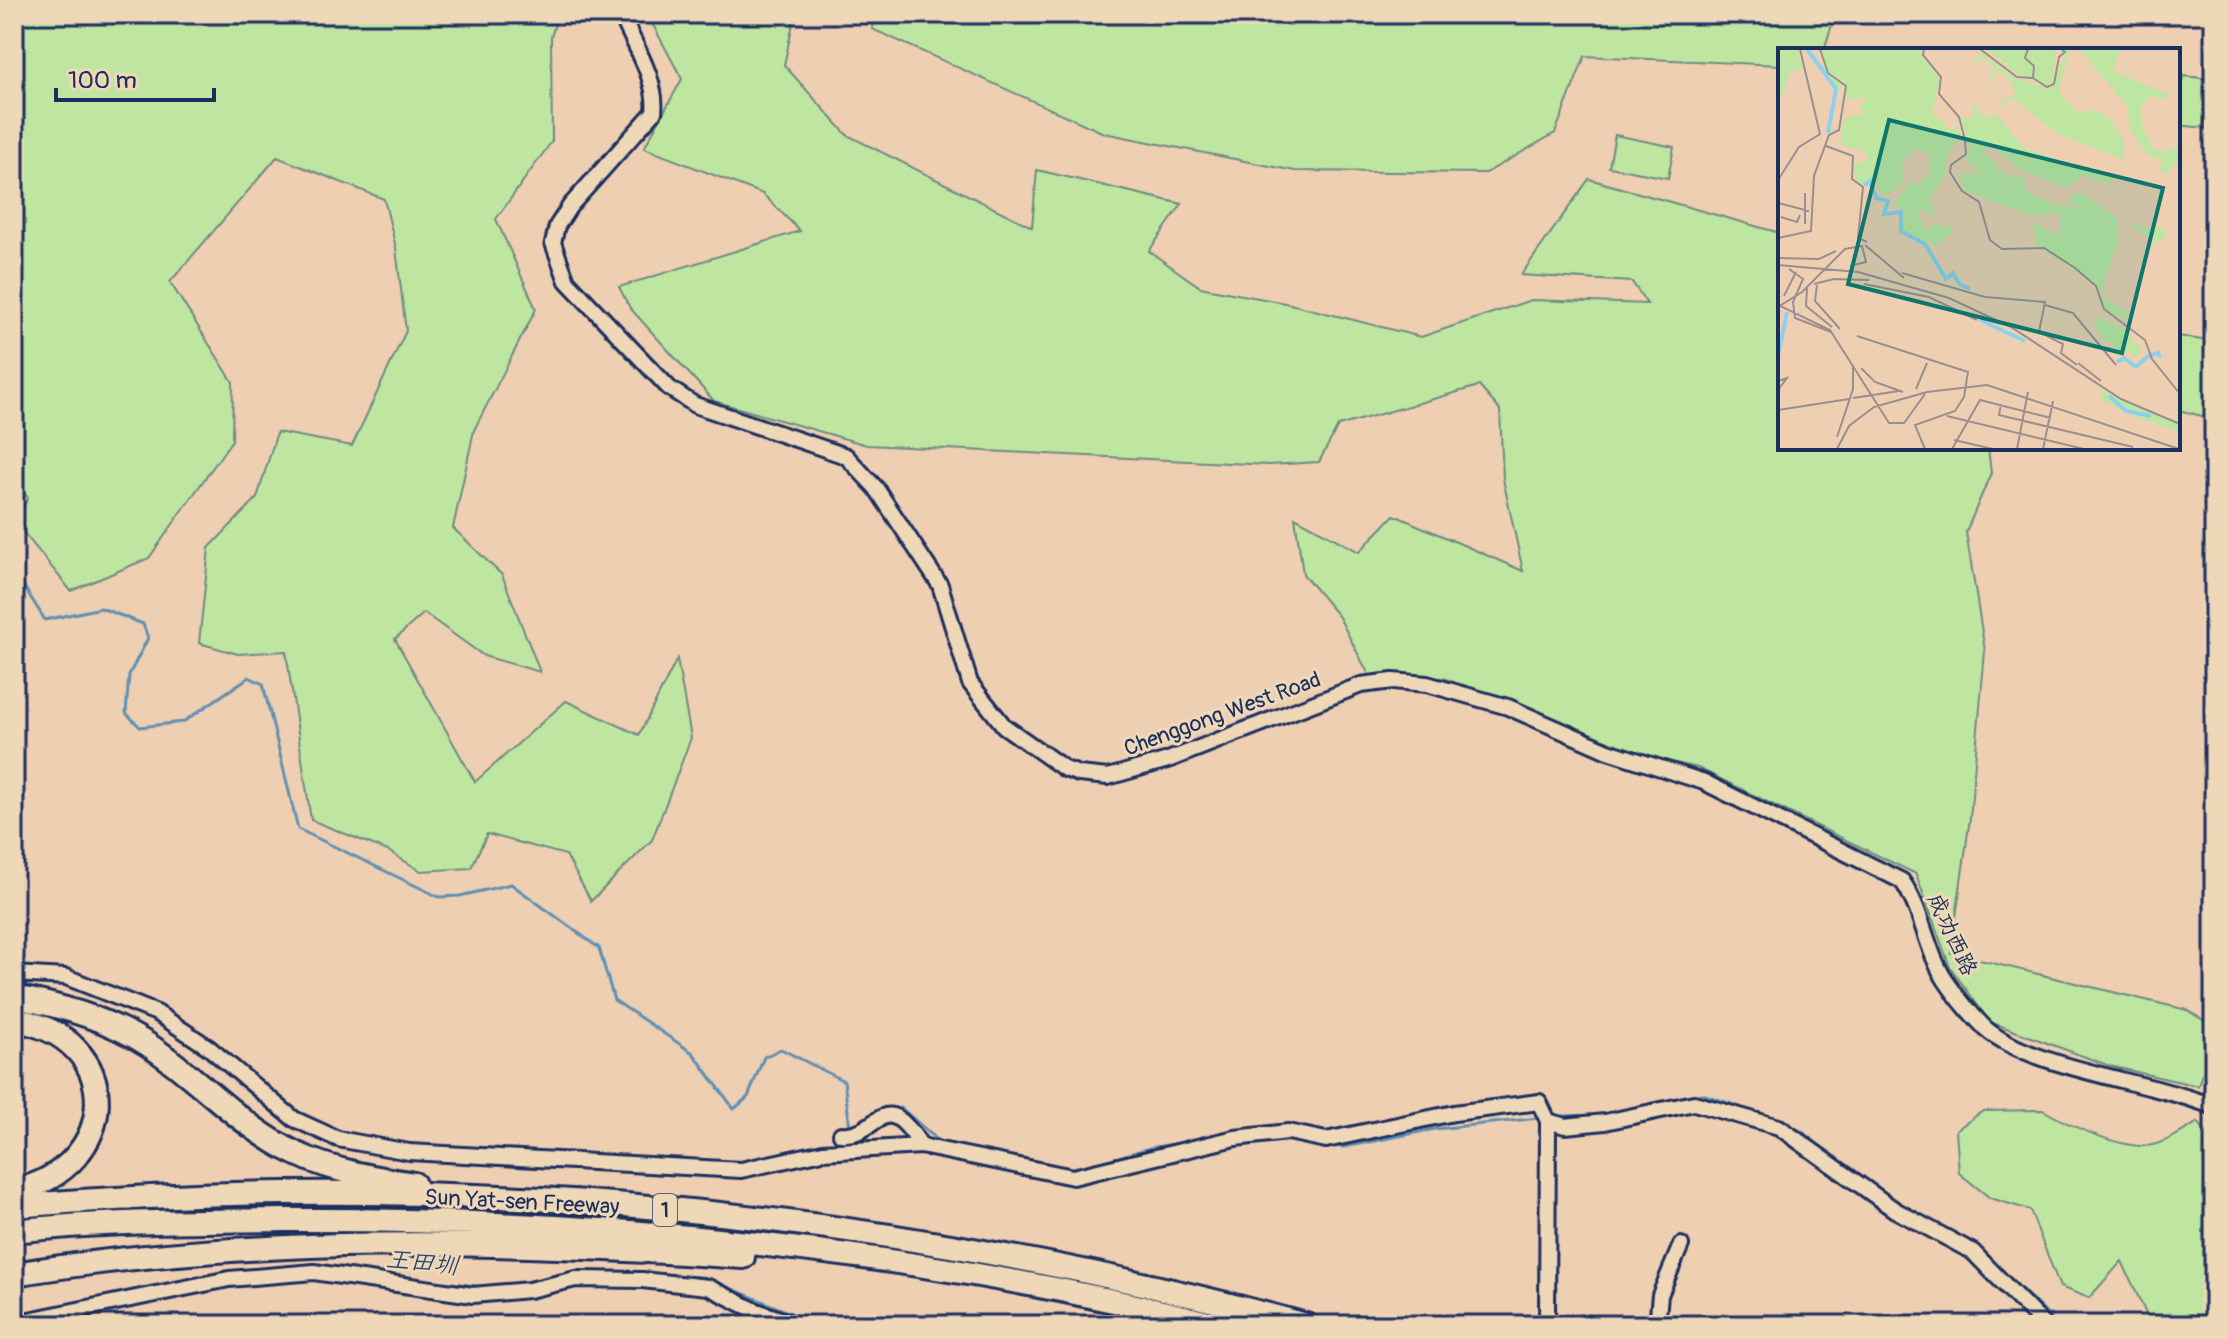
<svg xmlns="http://www.w3.org/2000/svg" width="2228" height="1339" font-family="Pangolin,'LXGW WenKai TC',sans-serif">
<style>
.green{fill:#bfe6a1;stroke:#6d8a80;stroke-width:2}
.lines{fill:none;stroke-linecap:round;stroke-linejoin:round}
.stream{stroke:#5f90b4;stroke-width:3}
.minor-casing{stroke:#1b2f5e;stroke-width:20}
.highway-casing{stroke:#1b2f5e;stroke-width:28}
.minor{stroke:#eed8b7;stroke-width:14}
.highway{stroke:#eed8b7;stroke-width:22}
.labels{text-anchor:middle;stroke-width:6;stroke-linejoin:round;paint-order:stroke}
.shield{fill:#eed8b7;stroke:#5a6279;stroke-width:2}
.shield-label{font-size:20px;font-weight:bold;fill:#1b2f5e}
.street-label{font-size:22px;fill:#1b2f5e;stroke:#eed8b7}
.water-label{font-size:24px;font-style:italic;fill:#2c4773;stroke:#eed8b7}
.inset-river{fill:none;stroke:#8cd1ed;stroke-width:4}
.inset-road{fill:none;stroke:#9a8f90;stroke-width:2}
.view{fill:#0f766e;fill-opacity:0.15;stroke:#0f766e;stroke-width:4}
.inset-edge{fill:none;stroke:#1b2f5e;stroke-width:4}
</style>
<rect width="100%" height="100%" fill="#efcfb1"/>
<filter id="ink" filterUnits="userSpaceOnUse"><feTurbulence type="fractalNoise" baseFrequency=".0125" numOctaves="2"/><feDisplacementMap in="SourceGraphic" scale="16" xChannelSelector="R" yChannelSelector="G"/><feConvolveMatrix kernelMatrix="1 2 1 2 8 2 1 2 1" color-interpolation-filters="sRGB"/></filter>
<g filter="url(#ink)">
<g class="green">
<path d="M14,14H558L551,37L552,141L496,219L536,309L474,430L453,528L502,575L540,672L484,656L424,613L395,639L475,782L566,701L639,735L677,659L691,738L652,840L591,901L566,855L487,834L471,868L421,871L388,851L311,820L286,651L238,654L199,643L209,548L257,498L277,432L352,446L406,331L396,248L384,199L277,157L170,282L233,382L232,440L149,558L71,591L15,522L28,498L14,478Z"/>
<path d="M647,14H795L784,65L847,135L1032,227L1037,170L1182,204L1149,251L1200,287L1290,304L1421,337L1531,300L1647,304L1632,282L1521,275L1589,179L1780,233V448H1988L1991,473L1966,532L1985,651L1970,818L1951,953L2187,1010L2214,1027V1038L2198,1086L2110,1066L1990,1022L1950,967L1916,874L1698,768L1597,745L1444,678L1369,675L1339,617L1303,574L1295,517L1359,552L1394,515L1523,571L1503,479L1500,410L1479,386L1338,426L1319,462L1269,465L867,445L714,401L630,308L619,287L800,231L763,194L644,148L682,79Z"/>
<path d="M875,14H1762L1833,21L1824,50H1780V65L1585,56L1555,133L1486,173L1295,171L1104,133L872,29Z"/>
<path d="M2183,76L2211,79L2205,128L2178,125Z"/>
<path d="M1615,135L1674,147L1668,178L1609,167Z"/>
<path d="M2178,336L2214,342V419L2178,410Z"/>
<path d="M2043,1110C2066,1124 2117,1147 2145,1146C2163,1145 2184,1131 2198,1122L2214,1143V1325H2151L2122,1261L2089,1298L2060,1287L2030,1210L1990,1198L1959,1173L1956,1130L1983,1111Z"/>
</g>
<g class="lines">
<g class="stream">
<path d="M14,571L45,620L101,608L143,624L148,638L129,675L126,713L140,727L183,722L249,677L263,684L298,829L439,897L460,896L511,884L599,948L614,1000L693,1053L734,1109L748,1097L764,1057L781,1049L844,1081L850,1127"/>
<path d="M1692,1097L1702,1094L1772,1118"/>
<path d="M893,1110L901,1108L943,1145"/>
<path d="M1555,1116L1607,1115"/>
<path d="M1786,1124L1801,1131L1842,1164"/>
<path d="M1329,1146L1344,1147L1435,1129L1539,1118"/>
<path d="M1053,1166L1073,1170L1150,1148L1197,1140"/>
<path d="M1963,1239L1978,1247L2058,1325"/>
<path d="M670,1276L703,1277L820,1325"/>
<path d="M411,1279L487,1287"/>
<path d="M519,1284L562,1275"/>
</g>
<defs>
<g id="minor">
<path d="M621,14C633,43 658,80 654,112L570,206L557,226L553,243L567,281L669,388L695,405L846,456L876,488L940,585L970,683L1004,726L1065,769L1079,774L1108,777L1168,760L1361,685L1393,681L1427,684L1508,707L1608,751L1704,782L1902,881C1923,911 1926,951 1946,981C1956,996 1972,1015 1985,1028C2031,1069 2152,1081 2214,1107"/>
<path d="M14,974L66,977L157,1013L208,1047L294,1119L338,1139L409,1152L741,1170L823,1152L921,1146L1073,1177L1235,1138L1288,1132L1326,1140L1454,1113L1539,1102L1548,1121L1547,1325"/>
<path d="M1548,1121L1565,1126L1605,1122L1694,1103L1779,1127L1895,1210L1973,1252L2044,1325"/>
<path d="M841,1134C879,1138 882,1083 921,1146"/>
<path d="M14,1323L229,1279L314,1272L473,1295L529,1290L576,1279L642,1280L708,1287L754,1310L797,1325"/>
<path d="M1657,1325L1660,1295L1681,1245"/>
</g>
<g id="highway">
<path d="M14,997C59,1005 108,1019 147,1044C198,1077 239,1126 295,1153C332,1171 374,1178 414,1184"/>
<path d="M14,1020C126,1036 123,1167 14,1191"/>
<path d="M14,1206C446,1169 888,1210 1306,1325"/>
<path d="M14,1231C104,1221 197,1221 287,1220C593,1218 919,1250 1216,1325"/>
<path d="M14,1274C256,1235 499,1240 743,1257"/>
</g>
</defs>
<use href="#minor" class="minor-casing"/>
<use href="#highway" class="highway-casing"/>
<use href="#minor" class="minor"/>
<use href="#highway" class="highway"/>
</g>
</g>
<g class="labels">
<rect class="shield" x="653" y="1194" width="24" height="32" rx="6"/>
<g class="shield-label">
<text x="665" y="1217">1</text>
</g>
<g class="street-label">
<text transform="translate(1222 713) rotate(-20)" y="8">Chenggong West Road</text>
<text transform="translate(1953 934) rotate(65)" y="8">成功西路</text>
<text transform="translate(522 1201) rotate(3)" y="8">Sun Yat-sen Freeway</text>
</g>
<g class="water-label">
<text transform="translate(422 1262) rotate(6)" y="8">王田圳</text>
</g>
</g>
<g transform="translate(1778 48)">
<rect width="402" height="402" fill="#efcfb1"/>
<path d="M0,1H19L25,20L13,24L0,57ZM43,1H145L143,8L162,30L154,65L174,83L179,76L182,87L166,114L168,126L151,151L157,171L145,161L140,163L146,182L159,175L167,182L174,174V184L156,201L155,194L136,192L124,182L126,161L116,157L132,134L141,137L151,125L152,108L140,100L124,112L126,133L113,145L102,147L98,131L83,137L77,133L76,118L90,110L87,104L63,97L65,71L89,64L80,60L89,49L69,52L66,32L53,26L67,38L59,40L41,19L48,17ZM197,1L236,29L267,40H272L287,8L280,1H292L280,43L300,65L316,62L328,67L346,91V112L278,85L235,50L222,60L223,53L237,46L234,34L220,22L208,39L216,19L205,9L191,21L202,7ZM207,1H278L275,33L270,38L245,30ZM301,1H342L335,23L390,46V51L371,49L363,59V76L376,100L384,104L402,98V117H394L391,126L380,123L386,112L369,107L351,80L350,59ZM192,53L210,71L217,65L247,100L336,131L333,136L304,128L288,139L243,122L218,102L215,93L206,104L231,131L233,125L250,133L245,138L250,144L275,157L304,159L290,152L301,143L339,170L341,191L322,249L349,263L348,273L324,259L321,250L320,238L259,197L255,175L281,188V165L253,168L187,143L179,126L202,125L186,110L193,102L182,69L197,70ZM348,173L374,182L376,177L388,182L383,194L374,193ZM321,269L351,284L355,295L363,298L359,311L350,303L339,309L333,292L325,293L316,276ZM321,341L402,377L401,384L346,364L326,353Z" fill="#bfe6a1"/>
<path class="inset-river" d="M29,1L58,41L50,85M86,137L92,133L98,150L110,153L106,166L123,164V183L147,196L168,231L175,225L181,236L192,241M202,272L247,293M0,308L9,264M339,314L346,310L358,319L370,308L380,305L382,309M331,348L348,363L373,368"/>
<path class="inset-road" d="M146,1L145,7L163,29L161,46L181,69L187,92L188,106L173,117L172,124L184,143L201,154L212,192L224,201L266,200L297,220L318,238L326,261L367,292L374,311L402,346M202,1L239,29L255,30M250,1L247,10L256,18L255,30L269,39L276,36L281,9L287,4L283,1M48,98L75,108L74,131L85,139L80,190L89,194M0,132L21,99L42,86L22,1M0,155L31,163M3,169L19,174L22,167M27,176V145M0,190L33,183L36,128L51,87L61,82L68,38L50,25L42,1M87,197L126,230M0,210L41,211L58,203M0,217L80,224L171,250L233,279L343,351L402,376M11,221L25,231L15,254L17,270L53,284M124,225L207,249L267,254L261,284L285,296L283,305L299,317M36,236L56,231L91,232M86,236L151,249L199,272M39,237L37,253L62,281M29,240L28,258L54,279M6,248L18,224M0,257L52,282L111,375H126L147,346M267,257L295,265L338,317M0,259L24,244L67,201L84,198L88,214L72,218M79,288L190,324L186,349L177,363L137,377L147,401M300,315L323,333M83,320L97,334L125,344M0,333L9,330L0,342M138,341L149,315M75,350L121,343M223,356L221,367L355,399M0,362L71,351M169,368L306,401M59,389L75,341V317M176,392L215,401M59,401L71,378L96,359L149,344L209,337L401,401M174,401L202,352L273,370M239,401L250,344M265,401L275,353"/>
<path class="view" d="M111,72L385,140L344,305L70,236Z"/>
<rect width="402" height="402" class="inset-edge"/>
</g>
<rect width="2228" height="1339" fill="none" stroke="#eed8b7" stroke-width="48"/>
<rect x="24" y="24" width="2180" height="1291" fill="none" stroke="#1b2f5e" stroke-width="3" filter="url(#ink)"/>
<path d="M56 88v12h158v-12" fill="none" stroke="#1b2f5e" stroke-width="4"/>
<text x="68" y="88" font-size="24" fill="#1b2f5e" stroke="#eed8b7" stroke-width="6" paint-order="stroke">100 m</text>
</svg>
